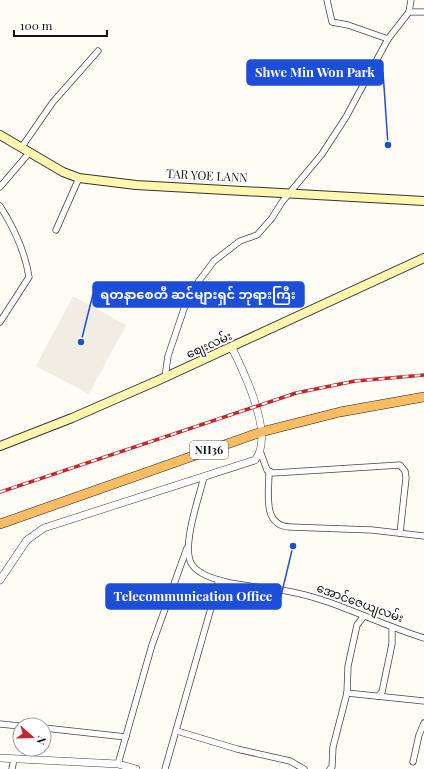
<svg xmlns="http://www.w3.org/2000/svg" width="424" height="769" font-family="'Playfair Display','Noto Sans Myanmar',serif">
<style>
.plaza{fill:#f1ede2}
.lines{fill:none;stroke-linecap:round;stroke-linejoin:round}
.minor-casing{stroke:#444;stroke-width:7}
.tertiary-casing{stroke:#444;stroke-width:8}
.secondary-casing{stroke:#333;stroke-width:10}
.trunk-casing{stroke:#222;stroke-width:10}
.minor{stroke:#fff;stroke-width:5.5}
.tertiary{stroke:#fff;stroke-width:7}
.secondary{stroke:#fff6b0;stroke-width:8}
.trunk{stroke:#f7bc64;stroke-width:9}
.rail-casing{stroke:#c4262e;stroke-width:3.5}
.rail{stroke:#fff;stroke-width:2;stroke-dasharray:6;stroke-linecap:butt}
.labels{text-anchor:middle;stroke-width:4;stroke-linejoin:round;paint-order:stroke}
.shield{fill:#fff;stroke:#585858;stroke-width:1}
.shield-label{font-size:11px;font-weight:bold;fill:#111}
.street-label{font-size:12px;fill:#111;stroke:#fff}
.leader{fill:none;stroke:#1d4ed8;stroke-width:1.5}
.callout-dot{fill:#1d4ed8;stroke:#fff;stroke-width:1.5}
.callout{fill:#1d4ed8;stroke:#1d4ed8;stroke-width:1.5}
.callout-label{font-size:13px;text-anchor:middle;font-weight:bold;fill:#fff}
</style>
<rect width="100%" height="100%" fill="#fffdf5"/>
<path class="plaza" d="M73,296L126,325L89,394L36,366Z"/>
<g class="lines">
<defs>
<g id="minor">
<path d="M327,0L332,22L348,25L388,39"/>
<path d="M409,12H424"/>
<path d="M21,148L53,102L98,51"/>
<path d="M0,187L29,153"/>
<path d="M0,206C14,228 25,251 29,277L0,322"/>
<path d="M56,230L79,178"/>
<path d="M165,377L168,356L189,294L214,261L240,241L257,235L272,218L282,202L322,154L346,117L388,39L409,12L411,0"/>
<path d="M260,451L267,470L273,473L400,465L405,471L406,478L400,533"/>
<path d="M269,472C269,493 262,526 290,527L372,530L424,536"/>
<path d="M204,477C199,497 182,545 191,563C202,584 259,587 281,590C333,598 374,623 424,638"/>
<path d="M347,693L424,701"/>
<path d="M378,696L382,692L392,644V627"/>
<path d="M0,724L20,726"/>
<path d="M44,728L126,737"/>
<path d="M177,731L237,749L290,761L304,769"/>
<path d="M413,762L419,735L424,723"/>
<path d="M118,764L152,645L187,548"/>
<path d="M12,769L14,759"/>
<path d="M165,769L219,580"/>
<path d="M330,769L332,767L333,747L347,693L348,666L357,625L364,616"/>
</g>
<g id="tertiary">
<path d="M0,580L27,540L44,528L255,460C275,436 244,372 232,348"/>
<path d="M0,758L118,764L136,769"/>
</g>
<g id="secondary">
<path d="M0,135L63,172L79,178L136,185L424,201"/>
<path d="M0,446L72,418L159,380L424,258"/>
</g>
<path id="trunk" d="M0,524L261,432L340,412L424,397"/>
</defs>
<use href="#minor" class="minor-casing"/>
<use href="#tertiary" class="tertiary-casing"/>
<use href="#secondary" class="secondary-casing"/>
<use href="#trunk" class="trunk-casing"/>
<use href="#minor" class="minor"/>
<use href="#tertiary" class="tertiary"/>
<use href="#secondary" class="secondary"/>
<use href="#trunk" class="trunk"/>
<defs>
<path id="rail" d="M0,492L296,393L355,381L424,375"/>
</defs>
<use href="#rail" class="rail-casing"/>
<use href="#rail" class="rail"/>
</g>
<g class="labels">
<rect class="shield" x="190" y="441" width="38" height="18" rx="3"/>
<g class="shield-label">
<text x="209" y="454">NH36</text>
</g>
<g class="street-label">
<text transform="translate(207 176) rotate(3)" y="4">TAR YOE LANN</text>
<text transform="translate(209 345) rotate(-24)" y="4">စျေးလမ်း</text>
<text transform="translate(360 603) rotate(20)" y="4">အောင်ဇေယျလမ်း</text>
</g>
</g>
<path class="leader" d="M388 145L383 72M81 342L93 294M293 546L281 596"/>
<g class="callout-dot">
<circle cx="388" cy="145" r="4"/>
<circle cx="81" cy="342" r="4"/>
<circle cx="293" cy="546" r="4"/>
</g>
<g class="callout">
<rect x="247" y="60" width="136" height="25" rx="4"/>
<rect x="93" y="282" width="211" height="25" rx="4"/>
<rect x="106" y="584" width="175" height="25" rx="4"/>
</g>
<g class="callout-label">
<text x="315" y="77">Shwe Min Won Park</text>
<text x="198" y="299">ရတနာစေတီ ဆင်များရှင် ဘုရားကြီး</text>
<text x="193" y="601">Telecommunication Office</text>
</g>
<g transform="translate(32 737) rotate(110)"><circle r="19" fill="#ffffff" stroke="#a0a0a0"/>
<path d="M0-3L7 15L0 10L-7 15Z" fill="#c4262e"/>
<text y="-6" font-size="11" font-weight="bold" text-anchor="middle" fill="#111111">N</text>
</g>
<path d="M14 30v6h93v-6" fill="none" stroke="#111111" stroke-width="2"/>
<text x="20" y="30" font-size="12" fill="#111111" stroke="#ffffff" stroke-width="3" paint-order="stroke">100 m</text>
</svg>
